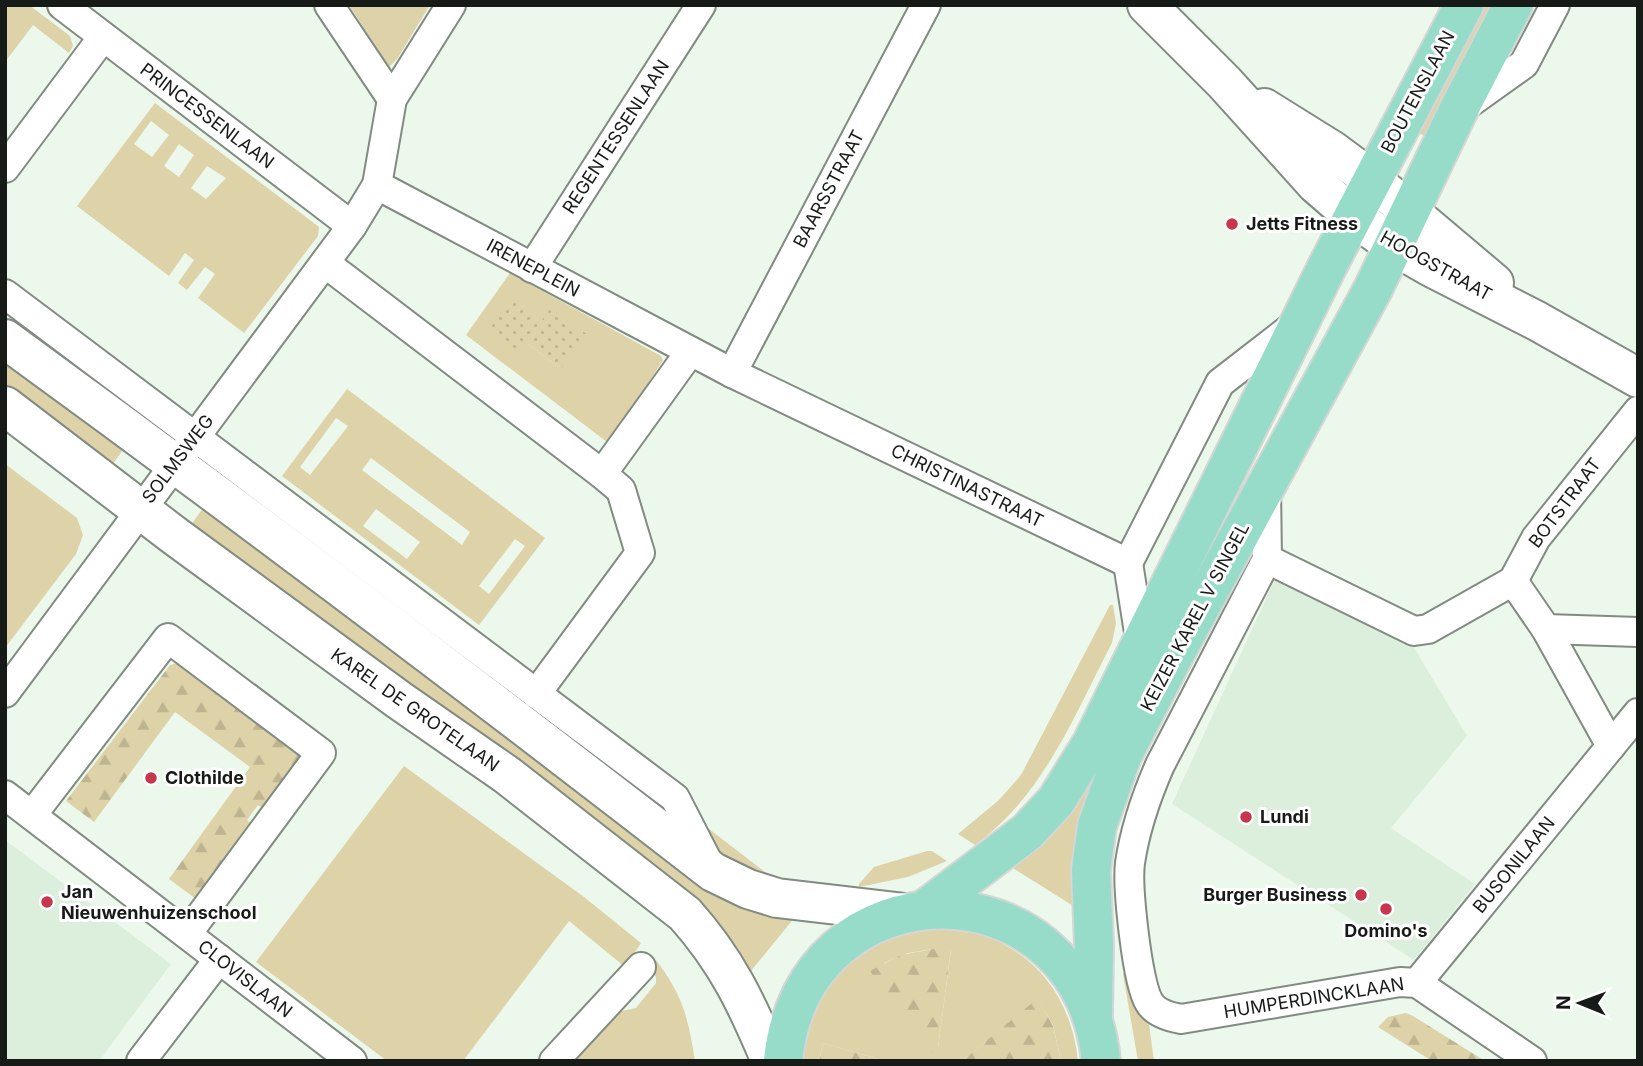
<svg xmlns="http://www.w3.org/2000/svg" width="1643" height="1066" font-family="Inter,sans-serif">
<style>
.built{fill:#dceedc}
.grass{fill:#ded2a8;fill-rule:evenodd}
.forest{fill:url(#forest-firs)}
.park{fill:url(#park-dots)}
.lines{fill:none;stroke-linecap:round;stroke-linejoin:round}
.street-casing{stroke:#818b81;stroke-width:32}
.secondary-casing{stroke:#818b81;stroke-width:42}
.primary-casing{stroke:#d5d6d5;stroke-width:42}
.street{stroke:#fff;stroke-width:28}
.secondary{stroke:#fff;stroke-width:38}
.primary{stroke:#97dcc8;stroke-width:38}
.poi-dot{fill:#c6364c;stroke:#fff;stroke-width:2.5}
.labels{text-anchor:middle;stroke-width:6;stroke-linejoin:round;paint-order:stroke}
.street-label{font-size:18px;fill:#171b17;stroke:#fff}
.poi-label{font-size:18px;font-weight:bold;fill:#171b17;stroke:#fff;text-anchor:start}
</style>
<defs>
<pattern id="forest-firs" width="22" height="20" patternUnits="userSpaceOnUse" patternTransform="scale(1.75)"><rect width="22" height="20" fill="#ded2a8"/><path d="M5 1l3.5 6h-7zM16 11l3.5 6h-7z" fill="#beb490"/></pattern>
<pattern id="park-dots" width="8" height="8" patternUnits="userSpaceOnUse" patternTransform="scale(1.75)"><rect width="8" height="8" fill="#ded2a8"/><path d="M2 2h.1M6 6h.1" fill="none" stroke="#beb490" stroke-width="1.8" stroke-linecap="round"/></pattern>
</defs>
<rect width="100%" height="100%" fill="#ecf8ec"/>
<g class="built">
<path d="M1275,579L1413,646L1467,736L1391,828L1475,884L1414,960L1172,804Z"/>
<path d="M5,840L171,964L99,1061H5Z"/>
</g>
<g class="grass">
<path d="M5,5H29L70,36L73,46L69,53L33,25L5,62Z"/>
<path d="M349,5H430L397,59L389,67Z"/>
<path d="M1484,5H1493L1429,139L1419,133Z"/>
<path d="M155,103L319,227L318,236L244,333L198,298L215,274L205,267L187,290L178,283L194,260L185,253L169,276L77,206ZM151,121L169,135L152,157L134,144ZM179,144L194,155L179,177L164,166ZM207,166L226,178L206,199L191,188Z"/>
<path d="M510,273L661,356L663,360L617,431L607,442L466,335ZM551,309L561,369L528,344Z"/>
<path d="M5,356L128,443L109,469L5,385Z"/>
<path d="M347,389L545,538L479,625L282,476ZM336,418L348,426L310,475L300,467ZM371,458L470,532L462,545L362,470ZM376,509L420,542L407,559L363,526ZM515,539L525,546L489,594L479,586Z"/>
<path d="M5,464L77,518L83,535L76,554L5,648Z"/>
<path d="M206,504L465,706L661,852L795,917L746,977L188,529Z"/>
<path d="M1110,605H1113L1116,623L1112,643C1074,716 1043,796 975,845L958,834L999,800L1021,775Z"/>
<path d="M1101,743L1075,907L1008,865Z"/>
<path d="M404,766L584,897L641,943L625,967L569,921L463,1061H387L256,962Z"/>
<path d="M700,822L770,876L765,879L714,853Z"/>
<path d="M927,851H932L947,861L908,877L859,887V884L874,867Z"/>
<path d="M937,928C953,931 970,932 986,936C995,938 1002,944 1010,948C1052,973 1073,1014 1078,1061H1061L1053,1025L1038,999L962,1061H885L823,1043L819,1061H802L815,1008L844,967L887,939ZM933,949L951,950L938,1048L884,963L908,953Z"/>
<path d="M656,960C683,996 688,1017 695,1061H567L612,1013L636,1008L656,983V977L649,967Z"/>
<path d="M1126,972L1138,1010L1149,1024L1154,1061H1138L1123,974Z"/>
</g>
<g class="forest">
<path d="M188,660L302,745L303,760L267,811L258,805L247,820L255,827L200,902L169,879L250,767L175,712L94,822L66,801L170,665Z"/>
<path d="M933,949H951L938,1048L932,1053L927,1050L870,971L901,955Z"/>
<path d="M1038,998L1053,1026L1061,1061H962Z"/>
<path d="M1406,1013L1413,1016L1485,1061H1432L1378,1027L1388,1017Z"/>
<path d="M823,1043L885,1061H819Z"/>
</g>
<path class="park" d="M512,299L542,320L550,309L587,334L561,369L528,344L520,352L489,329Z"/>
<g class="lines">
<defs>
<g id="street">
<path d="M62,5L352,226"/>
<path d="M329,5L392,99"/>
<path d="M1461,109L1524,64L1555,5"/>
<path d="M5,168L103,37"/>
<path d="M377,185L392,99L451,5"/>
<path d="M325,263L602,474"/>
<path d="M532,268L701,5"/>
<path d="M5,294L675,798L710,866"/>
<path d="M732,373L926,5"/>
<path d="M1266,488L1267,559L1160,765C1146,797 1135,829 1130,863C1127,886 1137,983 1149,1002C1155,1013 1170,1017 1181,1019L1400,982L1417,983L1532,1061"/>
<path d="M1267,559L1414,631L1428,629L1513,581L1536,538L1638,411"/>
<path d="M1128,563L1220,383L1296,324"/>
<path d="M1128,563L1141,645"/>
<path d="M1513,581L1546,629L1611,746"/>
<path d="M1546,629L1638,632"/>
<path d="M5,693L352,226L377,185L732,373L1128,563"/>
<path d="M536,694L640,553L621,490L602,474L690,352"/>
<path d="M5,795L352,1061"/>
<path d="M32,815L168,638L321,753L187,934"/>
<path d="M1417,983L1638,713"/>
<path d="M141,1061L219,959"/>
<path d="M554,1061L641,967"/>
</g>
<g id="secondary">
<path d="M1147,5L1224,82L1316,184L1353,216L1393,245L1431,267L1537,321L1638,378"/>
<path d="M1264,108L1333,151L1372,180L1494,283"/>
<path d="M5,339C244,513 480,691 713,872L748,889L777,898L905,913"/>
<path d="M5,406L175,536L399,700L507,775L685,914C727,961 747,1004 771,1061"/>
</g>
<g id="primary">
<path d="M924,910L1027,832L1056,801L1092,743L1328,265L1464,5"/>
<path d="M1093,1015L1094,945L1091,870L1097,826L1122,756L1172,659L1373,289L1458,111L1513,5"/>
<path d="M783,1061C802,860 1081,858 1101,1061"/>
</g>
</defs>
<use href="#street" class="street-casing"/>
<use href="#secondary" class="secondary-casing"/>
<use href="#primary" class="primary-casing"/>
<use href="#street" class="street"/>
<use href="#secondary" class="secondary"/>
<use href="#primary" class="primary"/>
</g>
<g class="poi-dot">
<circle cx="1232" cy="224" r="7"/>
<circle cx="151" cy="778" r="7"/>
<circle cx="1246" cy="817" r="7"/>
<circle cx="1361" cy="895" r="7"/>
<circle cx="47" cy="902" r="7"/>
<circle cx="1386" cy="909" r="7"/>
</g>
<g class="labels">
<g class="street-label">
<text transform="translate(1418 92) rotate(-62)" y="6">BOUTENSLAAN</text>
<text transform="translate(207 116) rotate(37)" y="6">PRINCESSENLAAN</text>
<text transform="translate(616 137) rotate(-57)" y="6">REGENTESSENLAAN</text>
<text transform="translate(829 189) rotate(-62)" y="6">BAARSSTRAAT</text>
<text transform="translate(1436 266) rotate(29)" y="6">HOOGSTRAAT</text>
<text transform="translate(533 268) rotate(28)" y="6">IRENEPLEIN</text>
<text transform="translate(178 459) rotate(-53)" y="6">SOLMSWEG</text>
<text transform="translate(967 486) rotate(26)" y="6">CHRISTINASTRAAT</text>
<text transform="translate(1565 503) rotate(-53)" y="6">BOTSTRAAT</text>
<text transform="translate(1195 617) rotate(-62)" y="6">KEIZER KAREL V SINGEL</text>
<text transform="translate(415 710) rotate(35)" y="6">KAREL DE GROTELAAN</text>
<text transform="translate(1514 865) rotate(-51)" y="6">BUSONILAAN</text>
<text transform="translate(245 979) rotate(38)" y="6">CLOVISLAAN</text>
<text transform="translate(1314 998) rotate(-9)" y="6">HUMPERDINCKLAAN</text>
</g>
<g class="poi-label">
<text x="1246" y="230">Jetts Fitness</text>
<text x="165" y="784">Clothilde</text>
<text x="1260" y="823">Lundi</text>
<text x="61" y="898">Jan<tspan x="61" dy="21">Nieuwenhuizenschool</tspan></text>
<text x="1347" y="901" text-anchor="end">Burger Business</text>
<text x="1386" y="937" text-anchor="middle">Domino's</text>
</g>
</g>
<rect width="1643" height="1066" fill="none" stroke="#171b17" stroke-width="14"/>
<g transform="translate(1580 1003) rotate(271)" stroke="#ffffff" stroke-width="5" paint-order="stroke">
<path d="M0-5L12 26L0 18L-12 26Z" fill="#171b17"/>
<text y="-10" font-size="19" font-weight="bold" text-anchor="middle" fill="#171b17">N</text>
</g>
</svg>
